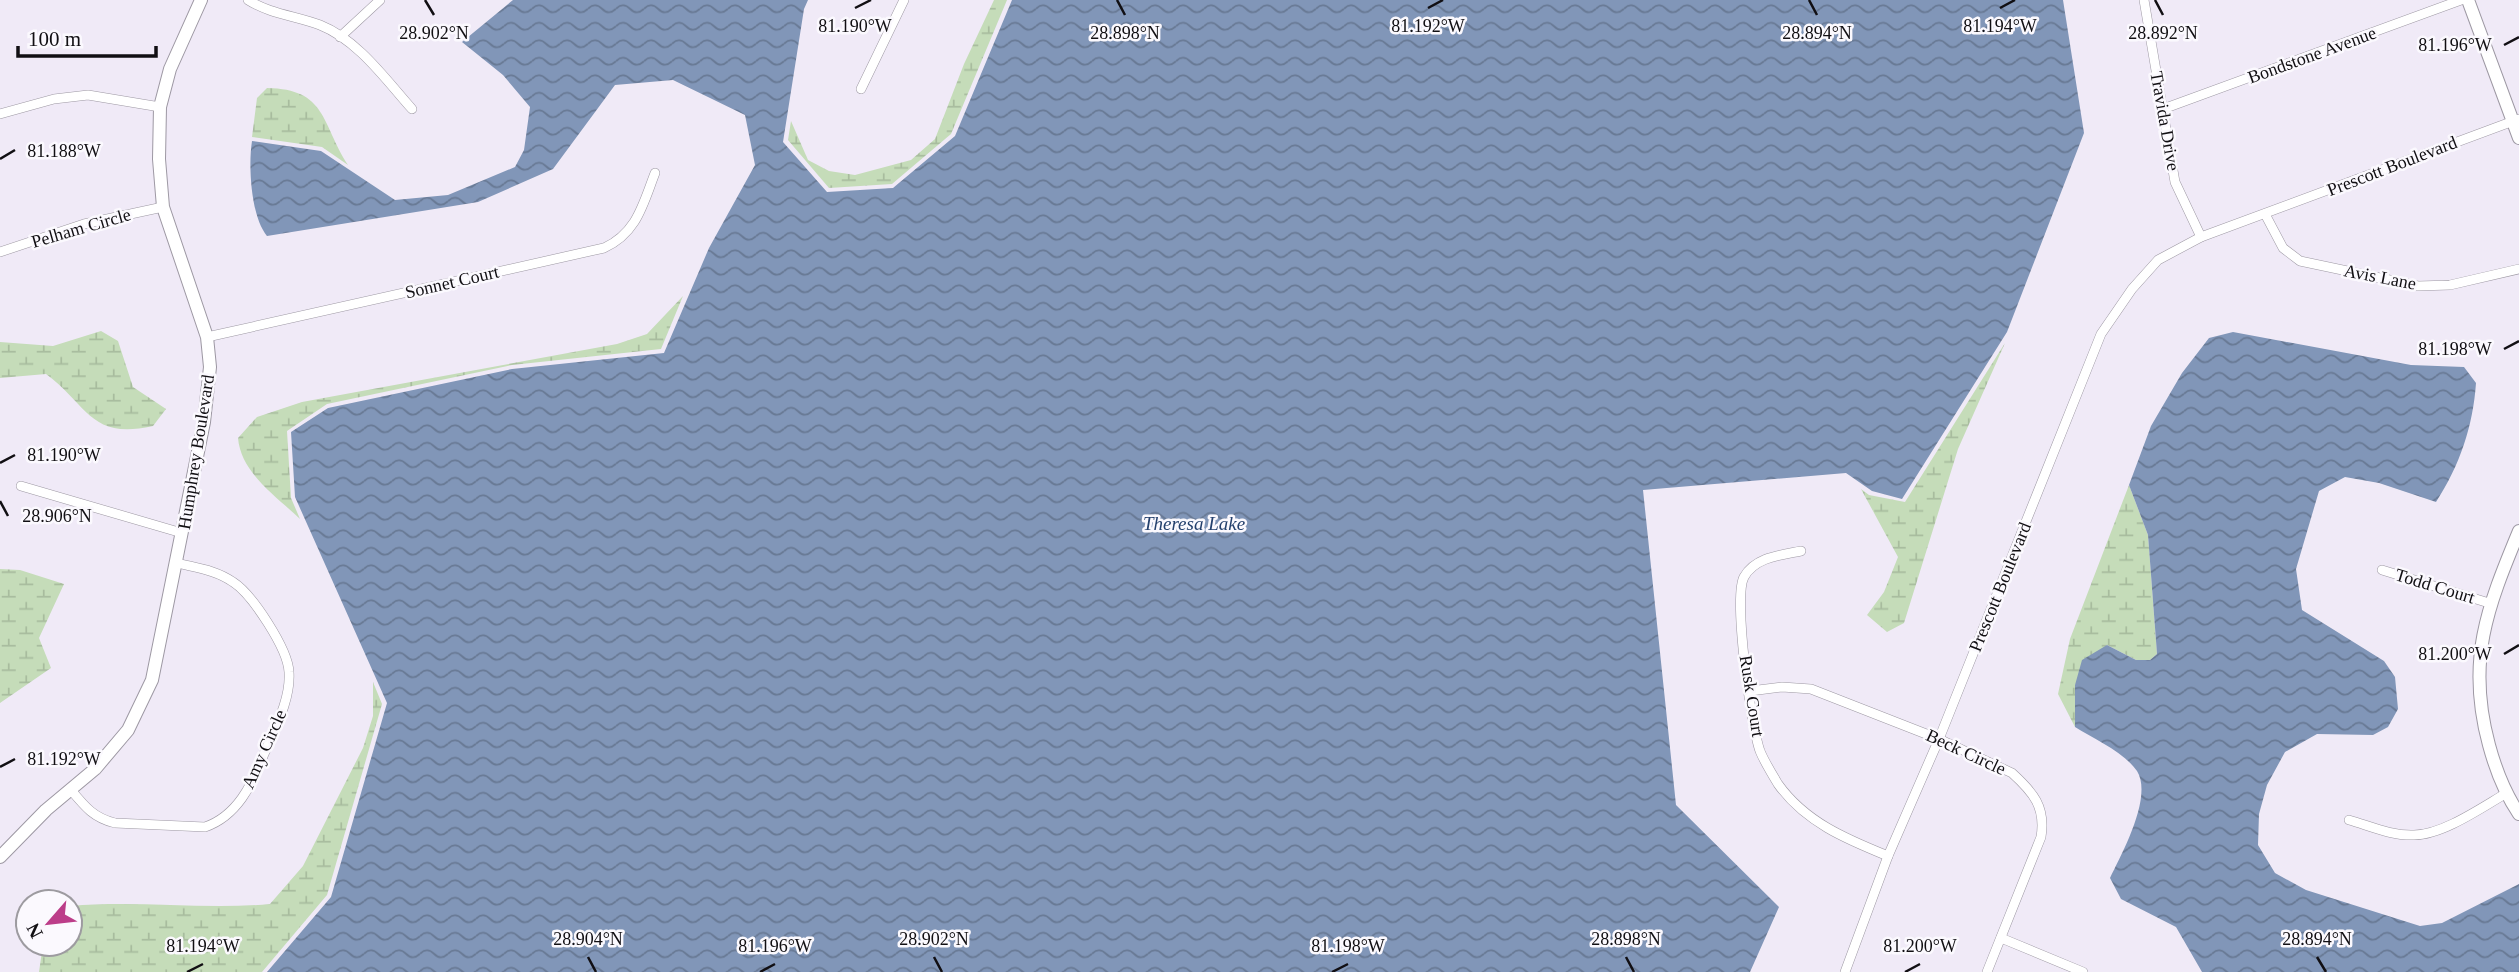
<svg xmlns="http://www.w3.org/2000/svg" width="2519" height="972" font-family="'Times New Roman',serif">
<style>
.wetland{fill:url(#wetland-marsh)}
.water{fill:url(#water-waves)}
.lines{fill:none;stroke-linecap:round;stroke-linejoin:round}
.street-casing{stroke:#9d98a3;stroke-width:10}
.secondary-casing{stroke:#9d98a3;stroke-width:14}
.street{stroke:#fff;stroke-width:9}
.secondary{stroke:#fff;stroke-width:12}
.ticks{fill:none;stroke:#110f13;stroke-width:2.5}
.labels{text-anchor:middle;stroke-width:5;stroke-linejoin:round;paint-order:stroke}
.street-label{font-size:18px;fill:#110f13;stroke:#fbf9fe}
.water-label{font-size:19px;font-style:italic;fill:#24406d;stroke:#fbf9fe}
.ticks-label{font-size:18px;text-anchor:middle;fill:#110f13;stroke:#fbf9fe;stroke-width:5;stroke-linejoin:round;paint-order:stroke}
</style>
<defs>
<pattern id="wetland-marsh" width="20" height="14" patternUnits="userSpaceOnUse" patternTransform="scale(1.75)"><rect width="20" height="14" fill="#c5dcb9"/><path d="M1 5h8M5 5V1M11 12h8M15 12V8" fill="none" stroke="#a8bc9e"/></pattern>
<pattern id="water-waves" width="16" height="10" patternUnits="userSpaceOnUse" patternTransform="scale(1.75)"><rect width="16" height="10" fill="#8196b8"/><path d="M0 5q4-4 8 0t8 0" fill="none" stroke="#687994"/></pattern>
</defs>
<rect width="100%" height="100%" fill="#f0eaf7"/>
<g class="wetland">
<path d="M994,0H1007L951,134L892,184L829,188L788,140L791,121L808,160L829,171L855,175L911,160L935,139L964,64Z"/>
<path d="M267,88C327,89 321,123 348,165L322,147L252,137L257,98Z"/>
<path d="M683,296L661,349L512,365L327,404L287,431L291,498L300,519C276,496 241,473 238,438L257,417L302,402L617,344L647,334Z"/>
<path d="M101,331L118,341L133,387L166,409L153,426C90,440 89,406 46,374L0,378V342L53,346Z"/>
<path d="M2005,343L1958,449L1904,623L1887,632L1867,615L1884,592L1898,557L1861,489L1869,495L1905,502Z"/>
<path d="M2129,485L2148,535L2157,654L2150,660H2136L2107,645L2075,685V727L2058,694L2070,639Z"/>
<path d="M0,569L20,570L64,584L39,638L51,668L0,703Z"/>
<path d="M373,682L382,704L327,895L262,972H39L43,944H70V906C137,900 204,910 270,904L303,866L363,748L373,716Z"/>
</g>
<g class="water">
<path d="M513,0H808L804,9L783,142L827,192L893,188L955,136L1012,0H2063L2084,133L2007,332L1902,499L1872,491L1846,473L1643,490L1676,805L1779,907L1750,972H267L331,897L387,703L295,497L291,432L328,408L512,369L664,353L709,248L755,165L745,115L673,80L615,85L553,169L478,202L267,236C251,217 248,166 252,141L321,151L395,200L448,195L515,167L524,150L530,107L503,75L462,42Z"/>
<path d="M2233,332L2411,365L2464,367L2476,383C2473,426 2460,465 2436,502L2379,483L2345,477L2319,491L2296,569L2302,610L2384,661L2395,677L2398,709L2388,727L2373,735L2317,734L2285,752L2267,785L2259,814L2258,845L2275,873L2306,890L2420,926L2442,923L2519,884V972H2202L2176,927L2121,899L2110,878C2122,853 2153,797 2137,771C2124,752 2094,739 2075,727V685L2082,660L2107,645L2136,660H2150L2157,654L2148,535L2129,485L2151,426L2182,373L2209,338Z"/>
</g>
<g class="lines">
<defs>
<g id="street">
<path d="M248,0C270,14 297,16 320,25C358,40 386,80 412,109"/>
<path d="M2144,0L2175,182L2201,237"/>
<path d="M340,37L380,0"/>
<path d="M861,89L904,0"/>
<path d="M2163,109L2461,0"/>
<path d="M0,114L54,99L88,95L160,107"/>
<path d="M2265,214L2283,248L2300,261L2418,286L2450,285L2519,269"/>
<path d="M0,252L84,224L163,207"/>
<path d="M207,337L604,248C637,233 643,204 655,173"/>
<path d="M21,486L182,533"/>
<path d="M1801,551C1781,555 1755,557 1744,577C1733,597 1751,726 1760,751C1764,761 1772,774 1778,784C1805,822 1846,839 1888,856"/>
<path d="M2382,570L2489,603"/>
<path d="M1750,691L1782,687L1811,689L1939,739L2012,773C2033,792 2046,807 2041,837L1987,972"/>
<path d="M71,790C85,807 94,818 115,823L205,827C237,816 252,785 264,754C274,730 291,700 289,672C288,649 252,594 233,582C216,570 197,568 177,563"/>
<path d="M2349,820C2370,826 2392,836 2414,835C2442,835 2481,808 2505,794"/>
<path d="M2001,938L2083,972"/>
<path d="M1845,972L1888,856L1939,739L2101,334L2132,289L2158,260L2201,237L2519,119"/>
</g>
<g id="secondary">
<path d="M2468,0L2519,138"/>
<path d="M2519,531C2487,608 2466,661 2489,745C2496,771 2504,792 2519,814"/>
<path d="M0,857L46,810L95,769L128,730L152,680L204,422L210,367L207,337L163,207L159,159L160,107L170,69L201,0"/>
</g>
</defs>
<use href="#street" class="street-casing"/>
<use href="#secondary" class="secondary-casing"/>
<use href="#street" class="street"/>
<use href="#secondary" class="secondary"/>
</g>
<path class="ticks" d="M425,0L434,15M1117,0L1125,15M1809,0L1817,15M2155,0L2163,15M855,8L871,0M1428,8L1443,0M2000,8L2015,0M2504,45L2519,37M0,159L15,150M2504,349L2519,341M0,463L15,455M0,501L8,516M2504,654L2519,645M0,767L15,759M588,957L596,972M934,957L942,972M1626,957L1634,972M2317,957L2326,972M187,972L203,964M760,972L775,964M1332,972L1348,964M1905,972L1920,964"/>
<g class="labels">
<g class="street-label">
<text transform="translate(2312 55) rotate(-20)" y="6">Bondstone Avenue</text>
<text transform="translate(2165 121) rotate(80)" y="6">Travida Drive</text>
<text transform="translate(2392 166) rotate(-21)" y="6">Prescott Boulevard</text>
<text transform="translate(81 228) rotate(-16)" y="6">Pelham Circle</text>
<text transform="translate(2380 277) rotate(11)" y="6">Avis Lane</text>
<text transform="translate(452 282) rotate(-13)" y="6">Sonnet Court</text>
<text transform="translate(196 452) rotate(-81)" y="6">Humphrey Boulevard</text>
<text transform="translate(2435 586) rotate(17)" y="6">Todd Court</text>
<text transform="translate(2000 587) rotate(-68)" y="6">Prescott Boulevard</text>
<text transform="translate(1752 696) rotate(81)" y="6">Rusk Court</text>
<text transform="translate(264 749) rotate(-66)" y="6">Amy Circle</text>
<text transform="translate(1966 752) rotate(25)" y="6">Beck Circle</text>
</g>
<g class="water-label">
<text x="1194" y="530">Theresa Lake</text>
</g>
</g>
<g class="ticks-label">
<text x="855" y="32">81.190°W</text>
<text x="1428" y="32">81.192°W</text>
<text x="2000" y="32">81.194°W</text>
<text x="434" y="39">28.902°N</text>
<text x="2163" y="39">28.892°N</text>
<text x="1125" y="39">28.898°N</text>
<text x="1817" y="39">28.894°N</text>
<text x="2455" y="51">81.196°W</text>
<text x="64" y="157">81.188°W</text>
<text x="2455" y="355">81.198°W</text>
<text x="64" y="461">81.190°W</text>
<text x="57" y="522">28.906°N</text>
<text x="2455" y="660">81.200°W</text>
<text x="64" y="765">81.192°W</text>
<text x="588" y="945">28.904°N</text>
<text x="934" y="945">28.902°N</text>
<text x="1626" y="945">28.898°N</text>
<text x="2317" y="945">28.894°N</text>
<text x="203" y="952">81.194°W</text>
<text x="775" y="952">81.196°W</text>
<text x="1348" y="952">81.198°W</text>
<text x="1920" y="952">81.200°W</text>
</g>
<g transform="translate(49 923) rotate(242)"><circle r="33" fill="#fbf9fe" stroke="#9d9ba0" stroke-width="2"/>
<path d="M0-5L12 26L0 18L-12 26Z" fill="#bc3d89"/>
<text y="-10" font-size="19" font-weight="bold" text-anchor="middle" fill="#110f13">N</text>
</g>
<path d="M18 46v10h138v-10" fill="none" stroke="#110f13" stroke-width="3.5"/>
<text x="28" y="46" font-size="21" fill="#110f13" stroke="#fbf9fe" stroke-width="5" paint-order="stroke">100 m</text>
</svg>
